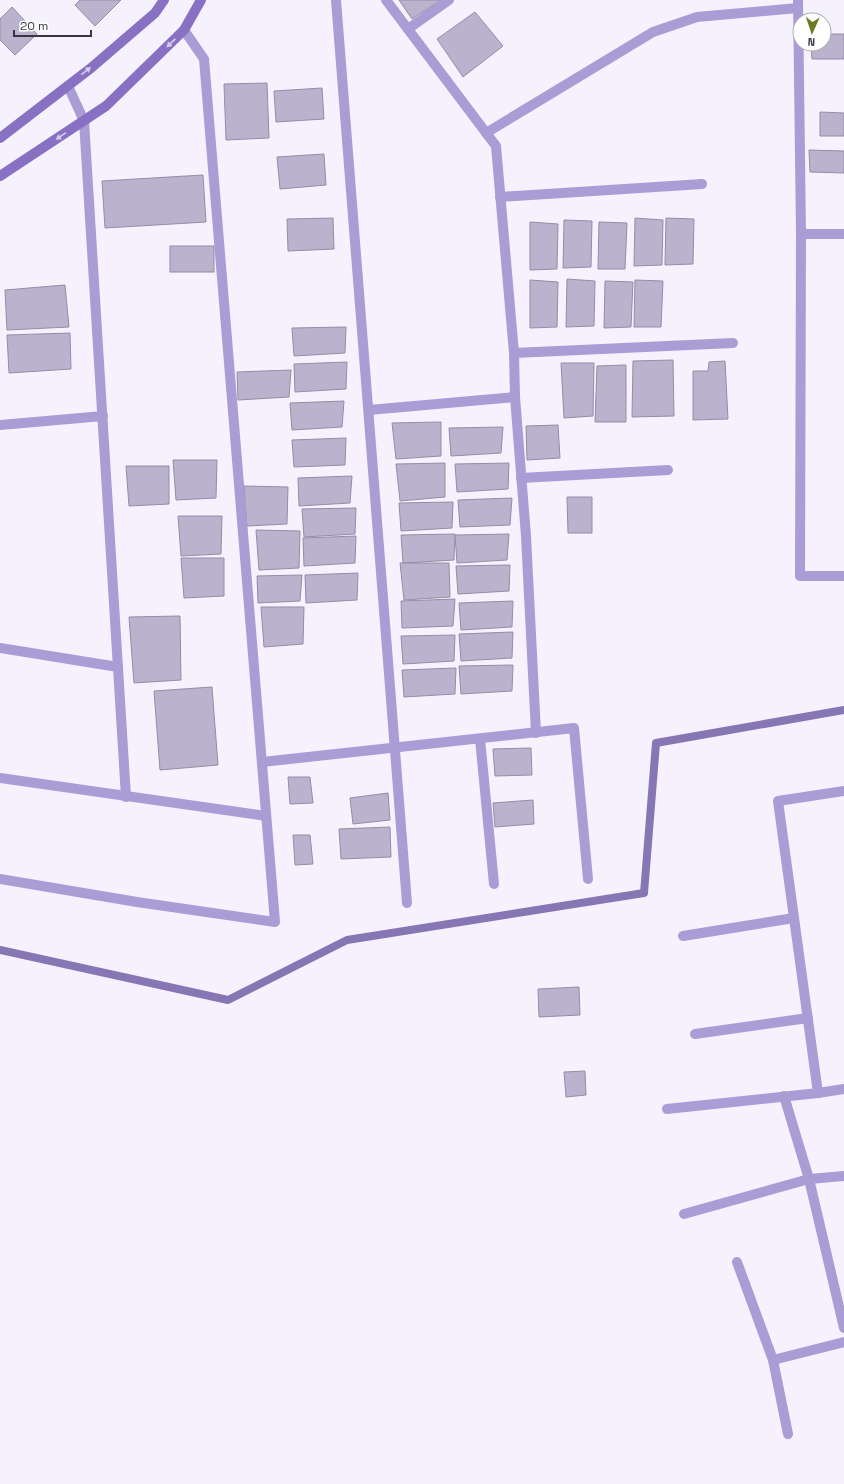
<svg xmlns="http://www.w3.org/2000/svg" width="844" height="1484" font-family="'Space Grotesk',sans-serif">
<style>
.lines{fill:none;stroke-linecap:round;stroke-linejoin:round}
.stream{stroke:#8776b4;stroke-width:8}
.building{fill:#b9b3ce;stroke:#938da7}
.street{stroke:#aa9dd5;stroke-width:10}
.secondary{stroke:#8871c3;stroke-width:10}
.oneway{fill:#d5cdea}
</style>
<rect width="100%" height="100%" fill="#f5f2fe"/>
<g class="lines">
<path class="stream" d="M0,950L228,1000L347,940L644,893L656,743L844,710"/>
</g>
<g class="building">
<path d="M80,0H121L95,26L75,5Z"/>
<path d="M399,0H441L412,19Z"/>
<path d="M12,7L37,34L15,55L0,40V19Z"/>
<path d="M475,12L503,46L463,77L437,39Z"/>
<path d="M824,34H844V59H812L811,44H824Z"/>
<path d="M267,83L269,138L226,140L224,84Z"/>
<path d="M322,88L324,119L276,122L274,91Z"/>
<path d="M820,112L844,113V136H820Z"/>
<path d="M809,150L844,151V173L810,172Z"/>
<path d="M324,154L326,185L280,189L277,157Z"/>
<path d="M203,175L206,222L105,228L102,181Z"/>
<path d="M333,218L334,249L288,251L287,219Z"/>
<path d="M635,218L663,220L662,265L634,266Z"/>
<path d="M666,218L694,219L693,264L665,265Z"/>
<path d="M564,220L592,221L591,267L563,268Z"/>
<path d="M530,222L558,224L557,269L530,270Z"/>
<path d="M599,222L627,223L625,269H598Z"/>
<rect x="170" y="246" width="44" height="26"/>
<path d="M567,279L595,281L594,326L566,327Z"/>
<path d="M530,280L558,282L557,327L530,328Z"/>
<path d="M635,280L663,281L661,327H634Z"/>
<path d="M605,281L633,282L631,327L604,328Z"/>
<path d="M65,285L69,327L7,330L5,290Z"/>
<path d="M346,327L345,353L294,356L292,328Z"/>
<path d="M70,333L71,369L9,373L7,335Z"/>
<path d="M673,360L674,416L632,417L633,361Z"/>
<path d="M725,361L728,419L693,420V371H708L709,362Z"/>
<path d="M347,362L346,389L295,392L294,364Z"/>
<path d="M561,363H594L593,416L564,418Z"/>
<path d="M626,365V422H595L597,366Z"/>
<path d="M291,370L289,397L238,400L237,372Z"/>
<path d="M344,401L342,427L292,430L290,403Z"/>
<path d="M441,422V456L396,459L392,423Z"/>
<path d="M558,425L560,458L527,460L526,426Z"/>
<path d="M503,427L501,453L451,456L449,428Z"/>
<path d="M346,438L345,465L294,467L292,440Z"/>
<path d="M173,460H217L216,498L176,500Z"/>
<path d="M445,463V497L400,501L396,464Z"/>
<path d="M509,463L508,489L457,492L455,464Z"/>
<path d="M126,466H169V504L129,506Z"/>
<path d="M352,476L350,503L299,506L298,478Z"/>
<path d="M244,486L288,487L287,524L247,526Z"/>
<path d="M567,497H592V533H568Z"/>
<path d="M512,498L510,525L460,527L458,500Z"/>
<path d="M453,502L452,528L401,531L399,503Z"/>
<path d="M356,508L355,534L304,537L302,509Z"/>
<path d="M178,516H222L221,554L181,556Z"/>
<path d="M256,530L300,531L299,568L259,570Z"/>
<path d="M455,534L454,560L403,563L401,535Z"/>
<path d="M509,534L507,560L457,563L455,535Z"/>
<path d="M356,536L355,563L304,566L303,538Z"/>
<path d="M181,558H224V596L184,598Z"/>
<path d="M400,563H449L450,597L404,600Z"/>
<path d="M510,565L509,591L458,594L456,566Z"/>
<path d="M358,573L357,600L306,603L305,575Z"/>
<path d="M302,575L300,601L258,603L257,576Z"/>
<path d="M455,599L453,626L402,628L401,601Z"/>
<path d="M513,601L512,627L461,630L459,603Z"/>
<path d="M261,607H304L303,644L264,647Z"/>
<path d="M180,616L181,680L134,683L129,617Z"/>
<path d="M513,632L512,658L461,661L459,634Z"/>
<path d="M455,635L454,661L403,664L401,636Z"/>
<path d="M513,665L512,691L461,694L459,666Z"/>
<path d="M456,668L455,694L404,697L402,670Z"/>
<path d="M212,687L218,765L160,770L154,691Z"/>
<path d="M531,748L532,775L495,776L493,749Z"/>
<path d="M288,777H310L313,803L290,804Z"/>
<path d="M388,793L390,820L353,824L350,798Z"/>
<path d="M533,800L534,824L495,827L493,803Z"/>
<path d="M390,827L391,857L341,859L339,829Z"/>
<path d="M293,835H310L313,864L295,865Z"/>
<path d="M579,987L580,1015L539,1017L538,989Z"/>
<path d="M585,1071L586,1095L566,1097L564,1072Z"/>
</g>
<g class="lines">
<g class="street">
<path d="M336,0L407,903"/>
<path d="M386,0L496,146L514,353L515,397L526,536L536,733"/>
<path d="M798,0L801,234L800,576H844"/>
<path d="M408,29L449,0"/>
<path d="M68,86L84,121L126,797"/>
<path d="M486,133L653,32L697,17L798,8"/>
<path d="M500,197L702,184"/>
<path d="M801,234H844"/>
<path d="M514,353L733,343"/>
<path d="M369,410L515,397"/>
<path d="M0,425L103,416"/>
<path d="M521,478L668,470"/>
<path d="M0,648L118,667"/>
<path d="M480,739L494,884"/>
<path d="M262,762L574,728L588,879"/>
<path d="M0,778L266,816"/>
<path d="M0,879L137,902L275,922L204,59L184,30"/>
<path d="M683,936L794,918"/>
<path d="M695,1034L808,1018"/>
<path d="M818,1093L778,801L844,791"/>
<path d="M784,1096L809,1179L844,1328"/>
<path d="M667,1109L818,1093L844,1089"/>
<path d="M684,1214L809,1179L844,1176"/>
<path d="M737,1262L773,1360L788,1434"/>
<path d="M773,1360L844,1342"/>
</g>
<g class="secondary">
<path d="M0,138L91,68L155,13L164,0"/>
<path d="M0,176L106,106L184,30L201,0"/>
</g>
</g>
<defs><path id="oneway-solid" d="M-6-.8H1V-3.2L6.5 0L1 3.2V.8H-6Z"/></defs>
<g class="oneway">
<use href="#oneway-solid" transform="translate(171 43) rotate(136)"/>
<use href="#oneway-solid" transform="translate(86 71) rotate(-38)"/>
<use href="#oneway-solid" transform="translate(61 136) rotate(146)"/>
</g>
<g transform="translate(812 32) rotate(183)"><circle r="19" fill="#ffffff" stroke="#afaeb3"/>
<path d="M0-3L7 15L0 10L-7 15Z" fill="#707924"/>
<text y="-6" font-size="11" font-weight="bold" text-anchor="middle" fill="#383540">N</text>
</g>
<path d="M14 30v6h77v-6" fill="none" stroke="#383540" stroke-width="2"/>
<text x="20" y="30" font-size="12" fill="#383540" stroke="#ffffff" stroke-width="3" paint-order="stroke">20 m</text>
</svg>
